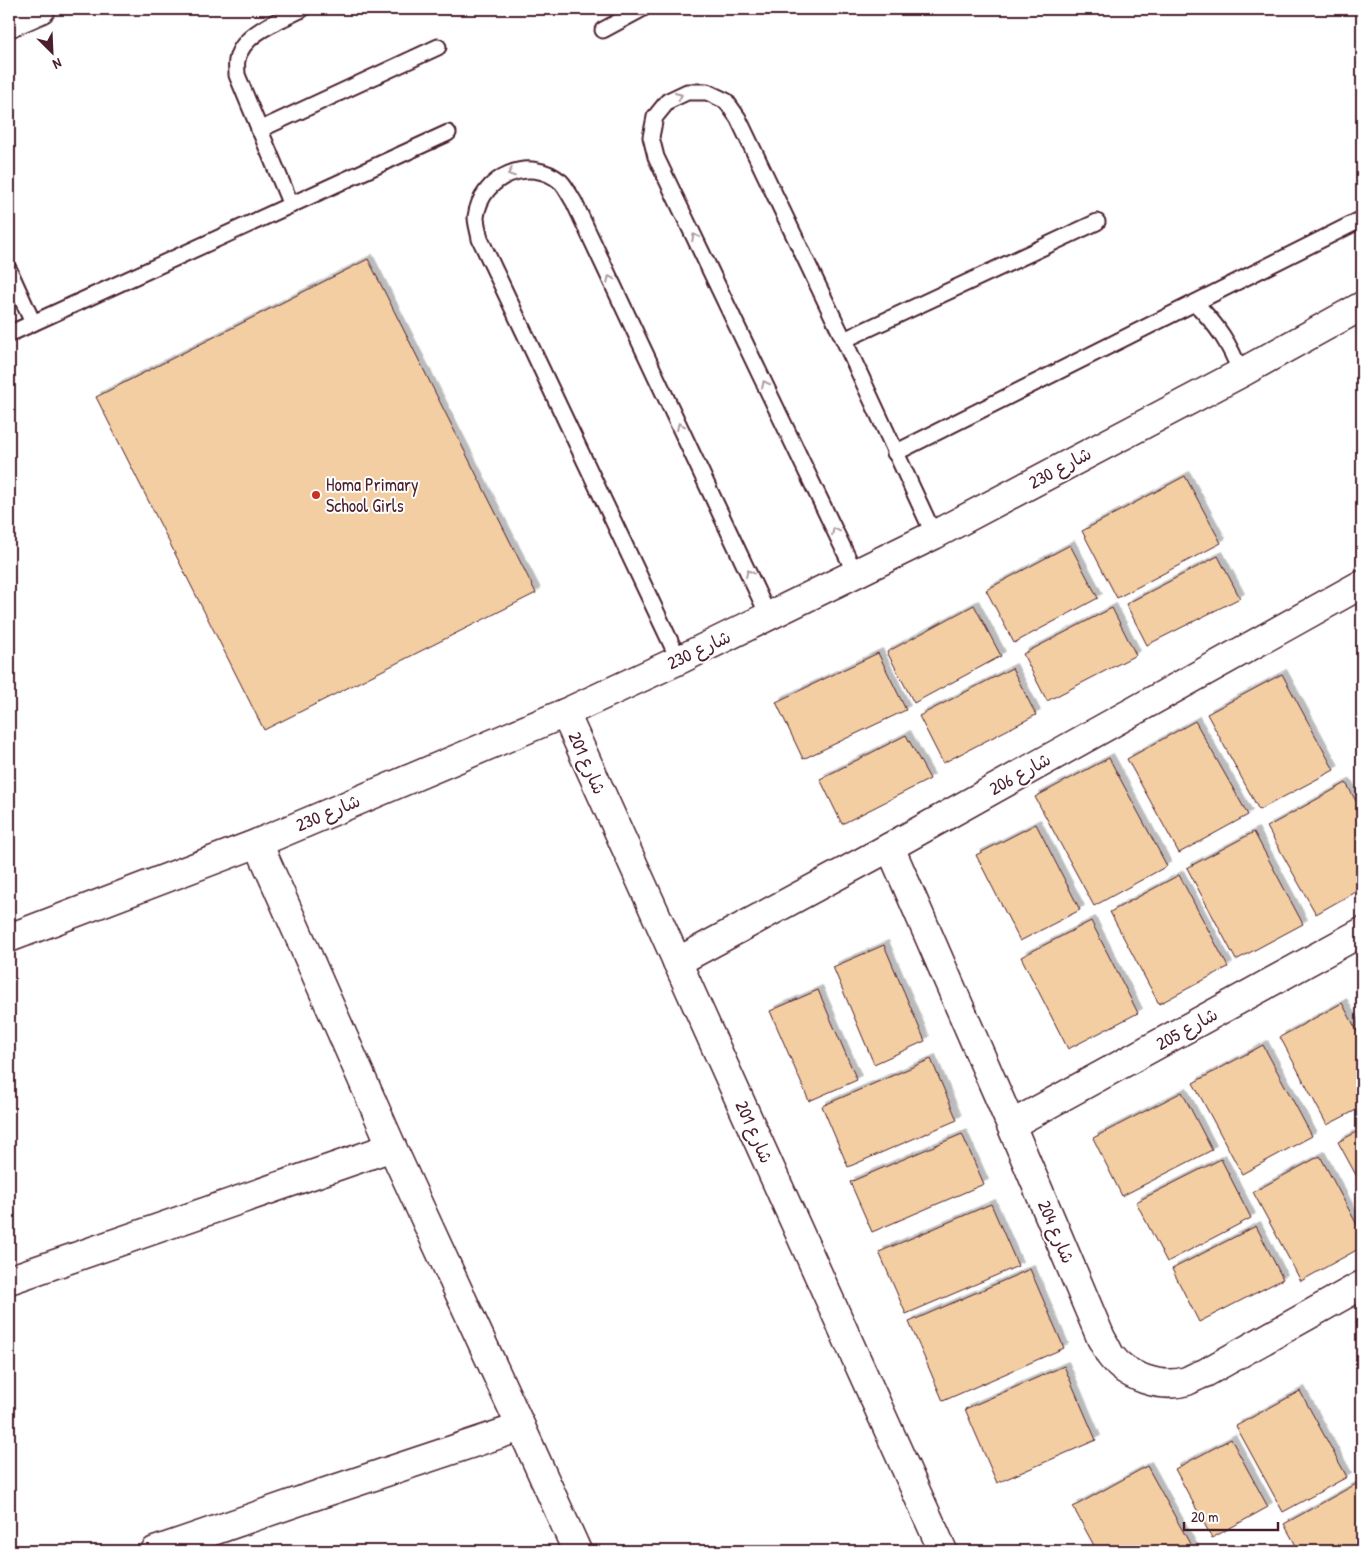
<svg xmlns="http://www.w3.org/2000/svg" width="1371" height="1560" font-family="'Patrick Hand','Playpen Sans Arabic',sans-serif">
<style>
.building{fill:#f3cea3;stroke:#4a1f2b;filter:url(#shadow)}
.lines{fill:none;stroke-linecap:round;stroke-linejoin:round}
.service-casing{stroke:#4a1f2b;stroke-width:19}
.minor-casing{stroke:#4a1f2b;stroke-width:31}
.tertiary-casing{stroke:#4a1f2b;stroke-width:31}
.service{stroke:#fff;stroke-width:15}
.minor{stroke:#fff;stroke-width:28}
.tertiary{stroke:#fff;stroke-width:28}
.oneway{stroke:#ae9aa0}
.poi-dot{fill:#c8321e;stroke:#fff;stroke-width:2}
.labels{text-anchor:middle;stroke-width:4;stroke-linejoin:round;paint-order:stroke}
.street-label{font-size:18px;fill:#4a1f2b;stroke:#fff}
.poi-label{font-size:18px;fill:#4a1f2b;stroke:#fff;text-anchor:start}
</style>
<defs>
<filter id="shadow"><feDropShadow dx="4.5" dy="-4.5" stdDeviation="0" flood-color="#0004"/></filter>
</defs>
<rect width="100%" height="100%" fill="#fff"/>
<filter id="ink" filterUnits="userSpaceOnUse"><feTurbulence type="fractalNoise" baseFrequency=".02" numOctaves="2"/><feDisplacementMap in="SourceGraphic" scale="10" xChannelSelector="R" yChannelSelector="G"/><feConvolveMatrix kernelMatrix="1 2 1 2 8 2 1 2 1" color-interpolation-filters="sRGB"/></filter>
<g filter="url(#ink)">
<g class="building">
<path d="M368,259L536,593L264,730L96,397Z"/>
<path d="M1185,476L1221,543L1117,598L1082,531Z"/>
<path d="M1070,545L1098,598L1014,643L986,590Z"/>
<path d="M1218,556L1240,598L1147,645L1126,604Z"/>
<path d="M974,605L1001,656L914,703L887,652Z"/>
<path d="M1112,608L1136,655L1047,701L1023,654Z"/>
<path d="M878,653L906,710L803,759L776,702Z"/>
<path d="M1012,668L1036,715L943,763L919,716Z"/>
<path d="M1282,674L1334,770L1259,810L1207,714Z"/>
<path d="M1195,721L1248,815L1179,853L1127,759Z"/>
<path d="M906,735L930,779L842,824L820,779Z"/>
<path d="M1109,758L1167,866L1094,906L1035,797Z"/>
<path d="M1346,783L1362,812V888L1316,914L1267,827Z"/>
<path d="M1036,824L1080,910L1020,941L976,855Z"/>
<path d="M1254,832L1303,924L1236,960L1187,868Z"/>
<path d="M1179,875L1228,967L1159,1004L1110,912Z"/>
<path d="M1091,921L1138,1013L1068,1049L1021,957Z"/>
<path d="M884,945L925,1041L874,1064L833,967Z"/>
<path d="M818,990L857,1080L809,1101L770,1011Z"/>
<path d="M1342,1003L1362,1040V1107L1327,1125L1280,1037Z"/>
<path d="M1263,1045L1312,1136L1242,1174L1193,1083Z"/>
<path d="M931,1059L957,1120L848,1167L822,1106Z"/>
<path d="M1182,1092L1212,1150L1122,1196L1093,1138Z"/>
<path d="M1362,1129V1186L1338,1142Z"/>
<path d="M962,1134L984,1184L872,1232L850,1182Z"/>
<path d="M1320,1156L1362,1234V1247L1301,1281L1253,1192Z"/>
<path d="M1221,1159L1251,1218L1167,1262L1136,1202Z"/>
<path d="M991,1204L1018,1266L906,1314L879,1252Z"/>
<path d="M1256,1226L1283,1279L1199,1322L1172,1269Z"/>
<path d="M1030,1269L1064,1348L943,1401L909,1322Z"/>
<path d="M1064,1366L1096,1440L997,1483L965,1409Z"/>
<path d="M1300,1391L1347,1477L1283,1512L1236,1426Z"/>
<path d="M1231,1439L1268,1507L1212,1538L1175,1469Z"/>
<path d="M1147,1466L1194,1551H1097L1073,1507Z"/>
<path d="M1358,1483L1362,1490V1551H1299L1284,1524Z"/>
</g>
<g class="lines">
<defs>
<g id="service">
<path d="M603,30L642,9"/>
<path d="M259,130L438,47"/>
<path d="M291,205L237,75C237,70 236,65 237,60C242,33 281,20 302,9"/>
<path d="M9,270L33,323"/>
<path d="M1195,303C1218,326 1229,343 1241,373"/>
<path d="M9,334L448,133"/>
<path d="M844,340L1097,222"/>
<path d="M895,453L1362,219"/>
<path d="M856,575L656,157L651,137L655,117L668,101L687,92H707L726,101L738,118L844,340L934,535"/>
<path d="M679,660L480,239C479,232 476,224 476,217C481,176 530,155 561,182C566,187 570,196 574,202L769,617"/>
</g>
<g id="minor">
<path d="M565,713L943,1551"/>
<path d="M258,843L392,1147L521,1427L577,1551"/>
<path d="M890,847L1011,1125L1101,1338C1104,1343 1107,1349 1110,1355C1126,1377 1161,1389 1187,1381C1193,1378 1199,1375 1205,1373L1362,1285"/>
<path d="M9,938L258,843L565,713L679,660L934,535L1241,373L1362,306"/>
<path d="M677,962L890,847L1362,584"/>
<path d="M1011,1125L1362,932"/>
<path d="M9,1280L392,1147"/>
<path d="M155,1551L320,1494L521,1427"/>
</g>
<path id="tertiary" d="M9,23L41,9"/>
</defs>
<use href="#service" class="service-casing"/>
<use href="#minor" class="minor-casing"/>
<use href="#tertiary" class="tertiary-casing"/>
<use href="#service" class="service"/>
<use href="#minor" class="minor"/>
<use href="#tertiary" class="tertiary"/>
</g>
<defs><path id="oneway-chevron" d="M-2-3.5L2.5 0L-2 3.5" fill="none" stroke-width="1.6" stroke-linecap="round" stroke-linejoin="round" transform="scale(1.25)"/></defs>
<g class="oneway">
<use href="#oneway-chevron" transform="translate(679 96) rotate(-25)"/>
<use href="#oneway-chevron" transform="translate(511 173) rotate(159)"/>
<use href="#oneway-chevron" transform="translate(695 237) rotate(-116)"/>
<use href="#oneway-chevron" transform="translate(610 279) rotate(-115)"/>
<use href="#oneway-chevron" transform="translate(765 384) rotate(-116)"/>
<use href="#oneway-chevron" transform="translate(680 426) rotate(-115)"/>
<use href="#oneway-chevron" transform="translate(835 531) rotate(-116)"/>
<use href="#oneway-chevron" transform="translate(749 573) rotate(-115)"/>
</g>
</g>
<circle class="poi-dot" cx="316" cy="495" r="5"/>
<g class="labels">
<g class="street-label">
<text transform="translate(1060 468) rotate(-28)" y="6">شارع 230</text>
<text transform="translate(699 650) rotate(-25)" y="6">شارع 230</text>
<text transform="translate(587 763) rotate(66)" y="6">شارع 201</text>
<text transform="translate(1020 774) rotate(-29)" y="6">شارع 206</text>
<text transform="translate(328 813) rotate(-23)" y="6">شارع 230</text>
<text transform="translate(1187 1029) rotate(-29)" y="6">شارع 205</text>
<text transform="translate(754 1132) rotate(66)" y="6">شارع 201</text>
<text transform="translate(1056 1232) rotate(67)" y="6">شارع 204</text>
</g>
<g class="poi-label">
<text x="326" y="491">Homa Primary<tspan x="326" dy="21">School Girls</tspan></text>
</g>
</g>
<rect width="1371" height="1560" fill="none" stroke="#fff" stroke-width="30"/>
<rect x="15" y="15" width="1341" height="1530" fill="none" stroke="#4a1f2b" stroke-width="2" filter="url(#ink)"/>
<g transform="translate(52 52) rotate(156)" stroke="#ffffff" stroke-width="4" paint-order="stroke">
<path d="M0-4L9 19L0 12L-9 19Z" fill="#4a1f2b"/>
<text y="-8" font-size="14" font-weight="bold" text-anchor="middle" fill="#4a1f2b">N</text>
</g>
<path d="M1184 1522v8h94v-8" fill="none" stroke="#4a1f2b" stroke-width="2.5"/>
<text x="1191" y="1522" font-size="15" fill="#4a1f2b" stroke="#ffffff" stroke-width="4" paint-order="stroke">20 m</text>
</svg>
